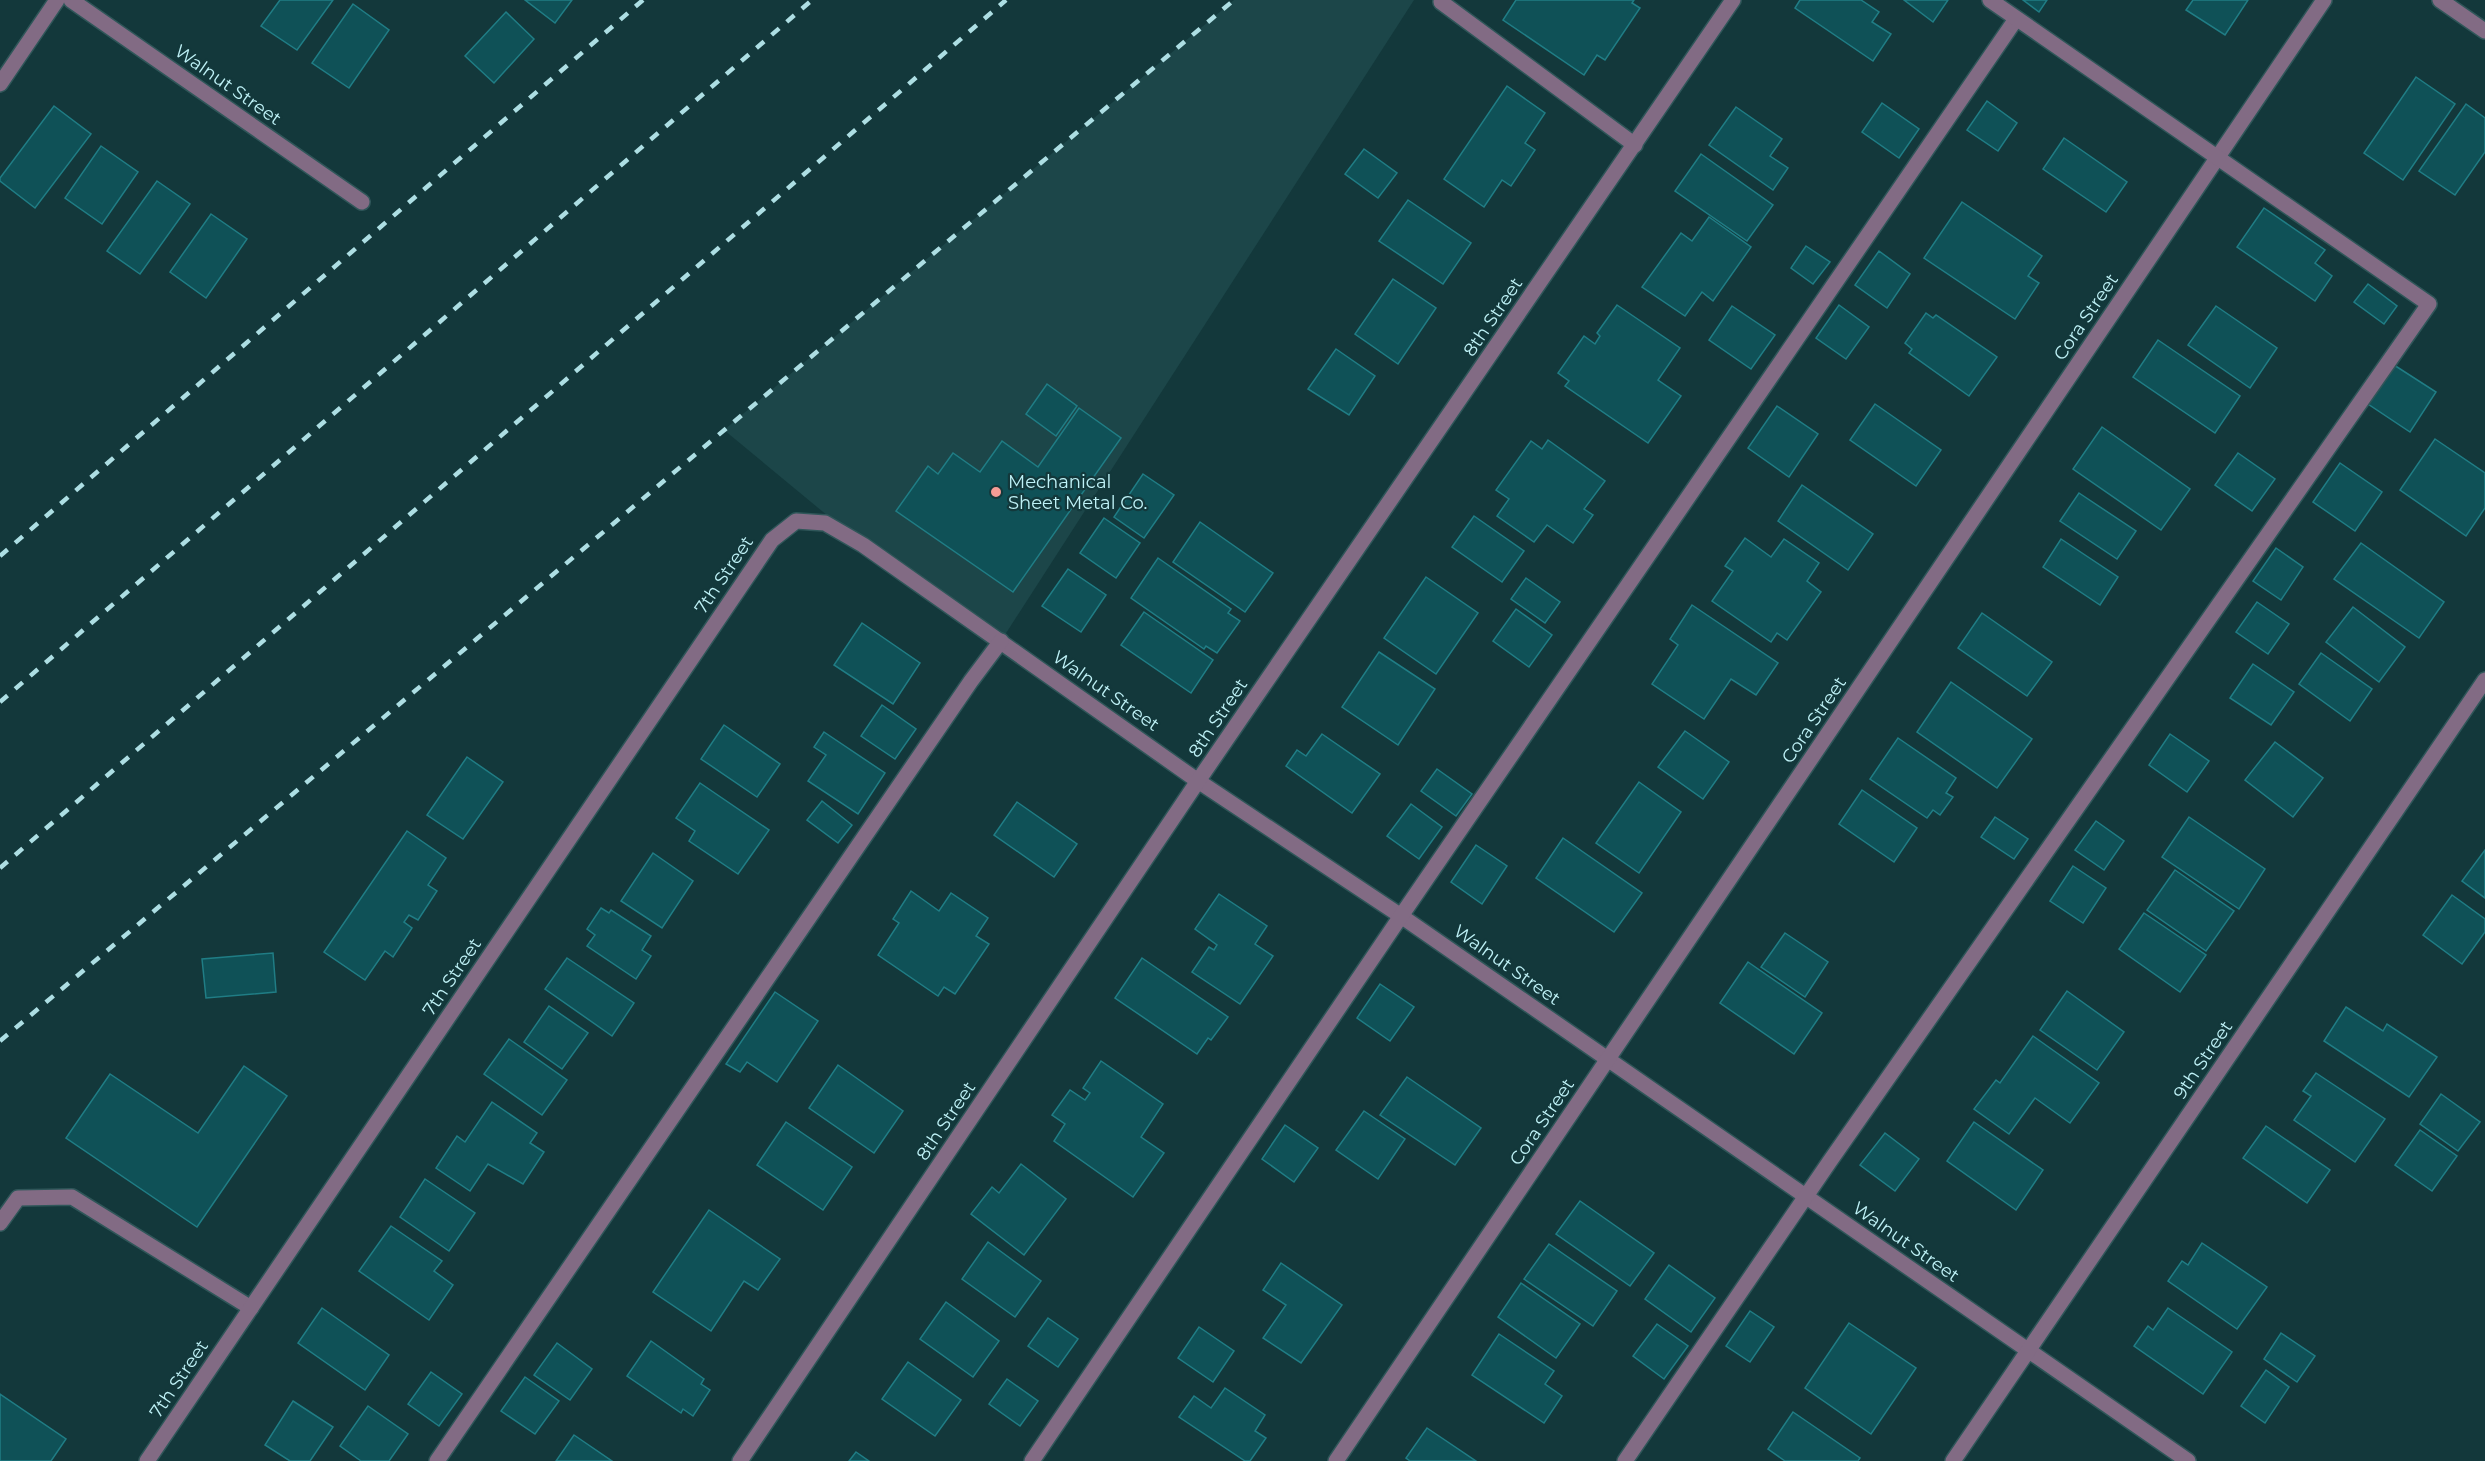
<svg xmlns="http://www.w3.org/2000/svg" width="2485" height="1461" font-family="Montserrat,sans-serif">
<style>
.built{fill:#1c4649}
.building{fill:#0f5157;stroke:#207d85;stroke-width:1.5}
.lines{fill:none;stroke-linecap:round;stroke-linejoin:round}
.minor-casing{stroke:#2f5659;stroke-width:18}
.minor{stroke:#826b84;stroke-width:15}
.rail{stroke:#addee3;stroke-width:4.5;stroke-dasharray:10 10;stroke-linecap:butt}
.poi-dot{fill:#f59c96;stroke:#13383b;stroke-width:2}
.labels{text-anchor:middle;stroke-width:4.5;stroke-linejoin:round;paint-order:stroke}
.street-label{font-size:18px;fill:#bff2f7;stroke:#13383b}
.poi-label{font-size:18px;fill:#bff2f7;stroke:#13383b;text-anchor:start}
</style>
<rect width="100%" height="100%" fill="#13383b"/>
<path class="built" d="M1234,0H1414L1001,641L863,545L724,430Z"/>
<g class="building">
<path d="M280,0H333L297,50L261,26Z"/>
<path d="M525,0H572L555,23Z"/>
<path d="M1516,0H1634L1632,3L1640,8L1605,60L1597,55L1584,75L1503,20Z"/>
<path d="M1800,0H1861L1879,12L1872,22L1891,34L1873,61L1795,8Z"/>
<path d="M1904,0H1948L1933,22Z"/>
<path d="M2023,0H2047L2039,12Z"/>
<path d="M2193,0H2248L2225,35L2186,10Z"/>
<path d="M353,4L389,30L349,88L312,63Z"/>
<path d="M506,12L534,39L494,83L465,56Z"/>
<path d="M2416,77L2455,104L2403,180L2364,153Z"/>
<path d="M1507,86L1545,113L1525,143L1535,150L1511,186L1502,180L1484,207L1444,179Z"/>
<path d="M1987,101L2017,123L1998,151L1967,130Z"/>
<path d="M1882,103L1919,129L1899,158L1862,132Z"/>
<path d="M2466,104L2485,118V152L2455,195L2419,171Z"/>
<path d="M54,106L91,134L35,208L0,181V178Z"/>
<path d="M1736,107L1782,139L1770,156L1788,168L1773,190L1709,145Z"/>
<path d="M2064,138L2127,182L2106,212L2043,169Z"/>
<path d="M101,146L138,172L102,224L65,198Z"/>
<path d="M1364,149L1397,173L1378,198L1345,174Z"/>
<path d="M1701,154L1773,205L1747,241L1675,191Z"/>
<path d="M157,181L190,204L140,274L107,251Z"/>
<path d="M1408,200L1471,243L1443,284L1379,241Z"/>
<path d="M1962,202L2042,256L2028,276L2039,283L2015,319L1924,258Z"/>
<path d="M2264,208L2325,250L2315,263L2332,276L2315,301L2237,247Z"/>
<path d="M211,214L247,239L206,298L170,272Z"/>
<path d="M1709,217L1751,247L1713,301L1702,292L1685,316L1642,287L1681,233L1692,241Z"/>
<path d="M1806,246L1830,262L1813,284L1791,268Z"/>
<path d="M1879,251L1910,274L1887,308L1855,285Z"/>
<path d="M1393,279L1436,308L1398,364L1355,334Z"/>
<path d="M2368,284L2397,306L2384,324L2354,302Z"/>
<path d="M1617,305L1680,348L1658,380L1681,396L1648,443L1565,386L1569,381L1558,373L1584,336L1595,344L1600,336L1597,333Z"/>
<path d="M1839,305L1869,327L1846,359L1816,338Z"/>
<path d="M1732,306L1775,335L1751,369L1709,340Z"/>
<path d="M2216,306L2277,348L2250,388L2188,345Z"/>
<path d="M1926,313L1933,318L1936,315L1997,357L1969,396L1909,353L1912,349L1905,343Z"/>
<path d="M2158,340L2240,396L2215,433L2133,377Z"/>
<path d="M1336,349L1375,376L1349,415L1308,389Z"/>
<path d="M2394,365L2436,392L2410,432L2368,404Z"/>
<path d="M1047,384L1077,406L1056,436L1026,414Z"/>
<path d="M1875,404L1941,450L1916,486L1850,440Z"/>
<path d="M1777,406L1818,434L1789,477L1748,448Z"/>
<path d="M1079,408L1121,438L1013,592L896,511L928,466L938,474L953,453L980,472L1002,441L1038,467Z"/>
<path d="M2102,427L2190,489L2161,530L2073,469Z"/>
<path d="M2435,439L2485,473V508L2466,536L2400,490Z"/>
<path d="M1548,440L1605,481L1584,509L1593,515L1573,543L1547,525L1534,542L1497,516L1509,499L1496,490L1531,441L1542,449Z"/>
<path d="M2238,453L2275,479L2252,511L2215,485Z"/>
<path d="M2340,463L2382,492L2355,531L2313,502Z"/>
<path d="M1143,474L1174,495L1144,538L1114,517Z"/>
<path d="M1802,485L1873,534L1848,570L1778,521Z"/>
<path d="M2079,493L2136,531L2117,559L2060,521Z"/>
<path d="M1474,516L1524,551L1502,582L1452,547Z"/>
<path d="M1104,518L1140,543L1116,578L1080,553Z"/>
<path d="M1200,522L1273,573L1245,612L1173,562Z"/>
<path d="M1745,538L1771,557L1784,539L1819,563L1807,581L1821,592L1787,640L1777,633L1771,642L1712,601L1733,571L1725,566Z"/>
<path d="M2061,539L2118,577L2100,605L2043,567Z"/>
<path d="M2361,543L2444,602L2419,638L2334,579Z"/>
<path d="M2276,548L2303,567L2281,600L2253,581Z"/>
<path d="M1158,558L1231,609L1228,613L1240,621L1217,653L1206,646L1204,649L1131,598Z"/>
<path d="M1068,569L1106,595L1081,632L1042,606Z"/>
<path d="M1426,577L1478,613L1436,674L1384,638Z"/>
<path d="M1526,578L1560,602L1545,623L1511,599Z"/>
<path d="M2257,602L2289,624L2268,654L2236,632Z"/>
<path d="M1692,605L1778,663L1756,695L1731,679L1704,719L1652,684L1678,645L1670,639Z"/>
<path d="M2353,607L2405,647L2379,682L2326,642Z"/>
<path d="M1516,609L1552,635L1529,667L1493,641Z"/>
<path d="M1144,612L1213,660L1191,693L1121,645Z"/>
<path d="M1982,613L2052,662L2027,696L1958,648Z"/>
<path d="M862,623L920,663L893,704L834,665Z"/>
<path d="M1379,652L1435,689L1398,745L1342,707Z"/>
<path d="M2321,653L2372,689L2350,721L2299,684Z"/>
<path d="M2253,664L2294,692L2271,725L2230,698Z"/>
<path d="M1951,682L2032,739L1997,788L1917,732Z"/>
<path d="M882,705L916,729L895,759L861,736Z"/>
<path d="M724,725L780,764L757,797L701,759Z"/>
<path d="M1685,731L1729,762L1703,799L1658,767Z"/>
<path d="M824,732L885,773L858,814L808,781L826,755L814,747Z"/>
<path d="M1322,734L1380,774L1352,813L1286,766L1297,750L1306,756Z"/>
<path d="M2170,734L2209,761L2187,792L2149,765Z"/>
<path d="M1898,738L1956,778L1946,793L1953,797L1940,815L1933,810L1927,818L1870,779Z"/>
<path d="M2275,742L2323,778L2293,817L2245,780Z"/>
<path d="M467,757L503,782L463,839L427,815Z"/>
<path d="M1437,769L1472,794L1456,816L1421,791Z"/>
<path d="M1639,782L1681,812L1639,873L1596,843Z"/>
<path d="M700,783L769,830L738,874L689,841L695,831L676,818Z"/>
<path d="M1862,790L1917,828L1894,862L1839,824Z"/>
<path d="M822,801L852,825L838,843L807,820Z"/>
<path d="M1017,802L1077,844L1054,877L994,835Z"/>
<path d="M1411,804L1442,827L1419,859L1387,836Z"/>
<path d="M1995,817L2028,839L2014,859L1981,837Z"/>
<path d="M2189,817L2265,869L2239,909L2162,857Z"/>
<path d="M2096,821L2124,841L2104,870L2075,850Z"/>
<path d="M407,831L446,858L428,885L437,891L418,920L409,915L404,922L412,928L393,957L385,951L365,980L324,952Z"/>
<path d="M1563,838L1642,893L1614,932L1536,878Z"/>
<path d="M1476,845L1507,866L1482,904L1451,882Z"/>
<path d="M2485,850V898L2462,881Z"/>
<path d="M653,853L693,881L662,928L621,901Z"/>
<path d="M2073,866L2106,888L2083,923L2050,901Z"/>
<path d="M2175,870L2234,911L2206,951L2147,910Z"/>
<path d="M911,891L939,911L951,893L988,918L976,936L989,944L955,994L944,987L938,996L878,955L899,923L893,919Z"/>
<path d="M1219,894L1267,926L1255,944L1273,956L1240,1004L1192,972L1209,947L1214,950L1217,945L1195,929Z"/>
<path d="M2452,895L2485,919V932L2462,964L2423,935Z"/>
<path d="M601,908L609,913L611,910L651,936L642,950L651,956L636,979L587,946L595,935L587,929Z"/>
<path d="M2144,913L2206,955L2180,992L2119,949Z"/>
<path d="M1785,933L1828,962L1805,997L1761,967Z"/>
<path d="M273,953L276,992L206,998L202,959Z"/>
<path d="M567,958L634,1003L612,1036L545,989Z"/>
<path d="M1142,958L1228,1017L1211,1040L1208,1038L1197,1054L1115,998Z"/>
<path d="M1748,962L1822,1013L1794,1054L1720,1003Z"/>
<path d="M1380,984L1414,1007L1390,1041L1357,1018Z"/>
<path d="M2067,991L2124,1032L2097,1070L2040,1030Z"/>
<path d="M775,992L818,1021L777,1082L747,1062L740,1072L726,1064Z"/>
<path d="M549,1006L588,1033L562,1069L524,1042Z"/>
<path d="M2346,1007L2383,1031L2387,1024L2437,1057L2409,1097L2324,1041Z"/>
<path d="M2033,1036L2099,1083L2070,1123L2035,1098L2009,1134L1974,1109L1996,1080L2000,1083Z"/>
<path d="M509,1039L567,1080L542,1115L484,1074Z"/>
<path d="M1101,1061L1163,1104L1141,1137L1164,1153L1133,1197L1054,1141L1065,1124L1052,1115L1070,1090L1085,1100L1090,1093L1083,1088Z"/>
<path d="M838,1065L903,1111L874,1153L809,1108Z"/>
<path d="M244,1066L287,1096L197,1227L66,1138L110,1074L198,1133Z"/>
<path d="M2316,1073L2385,1119L2355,1162L2294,1120L2311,1096L2303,1091Z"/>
<path d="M1407,1077L1481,1128L1455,1165L1380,1115Z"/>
<path d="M2441,1094L2480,1122L2458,1151L2420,1124Z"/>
<path d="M492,1102L537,1133L530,1143L544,1152L523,1184L488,1164L470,1191L436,1168L457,1136L465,1142Z"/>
<path d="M1364,1111L1405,1139L1378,1179L1336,1150Z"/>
<path d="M786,1122L852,1167L823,1210L757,1165Z"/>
<path d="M1974,1122L2043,1170L2016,1210L1947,1161Z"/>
<path d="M1285,1125L1318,1148L1294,1182L1262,1159Z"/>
<path d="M2266,1126L2330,1170L2307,1203L2243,1158Z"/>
<path d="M2420,1130L2457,1156L2432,1191L2395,1165Z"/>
<path d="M1885,1133L1919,1159L1895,1191L1860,1165Z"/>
<path d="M1021,1164L1066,1199L1024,1255L971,1214L992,1187L999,1193Z"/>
<path d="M425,1179L475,1213L449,1251L400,1217Z"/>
<path d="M1580,1201L1654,1253L1630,1286L1556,1234Z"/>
<path d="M709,1210L780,1259L758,1290L744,1281L711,1331L653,1292Z"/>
<path d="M391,1226L442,1261L434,1271L453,1285L429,1320L359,1271Z"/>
<path d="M988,1242L1041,1281L1015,1317L962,1279Z"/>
<path d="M2202,1243L2267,1287L2237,1329L2168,1281L2182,1261L2188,1265Z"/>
<path d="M1549,1244L1617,1291L1593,1326L1524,1279Z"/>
<path d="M1281,1263L1342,1305L1301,1363L1263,1338L1286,1305L1263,1290Z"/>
<path d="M1669,1265L1715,1298L1691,1332L1645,1299Z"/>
<path d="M1521,1283L1580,1324L1556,1358L1498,1317Z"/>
<path d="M946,1302L999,1341L973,1377L920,1339Z"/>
<path d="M322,1308L389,1355L365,1390L298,1343Z"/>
<path d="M2168,1308L2232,1352L2203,1394L2134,1346L2148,1326L2153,1330Z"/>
<path d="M1750,1311L1774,1327L1750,1362L1726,1346Z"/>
<path d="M1048,1318L1078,1339L1058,1367L1028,1346Z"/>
<path d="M1849,1323L1916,1368L1871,1434L1805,1388Z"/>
<path d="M1657,1324L1688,1346L1664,1379L1633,1356Z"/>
<path d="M1199,1327L1234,1351L1213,1382L1178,1358Z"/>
<path d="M2281,1333L2315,1356L2297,1382L2264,1359Z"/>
<path d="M1499,1334L1554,1371L1545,1384L1562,1396L1544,1423L1472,1375Z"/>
<path d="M651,1341L704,1379L701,1384L710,1390L693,1416L683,1409L681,1413L627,1376Z"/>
<path d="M557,1343L592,1369L570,1400L534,1375Z"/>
<path d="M908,1362L961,1400L935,1436L882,1399Z"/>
<path d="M2266,1370L2289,1387L2265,1423L2241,1406Z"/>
<path d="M431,1372L462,1394L439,1426L408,1404Z"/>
<path d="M525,1377L559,1401L535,1434L501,1411Z"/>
<path d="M1007,1379L1038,1401L1020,1426L989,1404Z"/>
<path d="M1225,1388L1265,1415L1255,1431L1266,1438L1250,1461H1245L1179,1417L1194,1396L1211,1408Z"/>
<path d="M0,1394L66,1439L51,1461H0Z"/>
<path d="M293,1401L333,1427L310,1461H290L265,1445Z"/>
<path d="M368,1406L408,1434L389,1461H361L340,1446Z"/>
<path d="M1793,1412L1860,1458L1858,1461H1785L1768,1449Z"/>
<path d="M1427,1428L1476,1461H1410L1406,1458Z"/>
<path d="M574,1435L612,1461H556Z"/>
<path d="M856,1452L869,1461H849Z"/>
</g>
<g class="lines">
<defs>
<g id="minor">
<path d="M71,0L362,202"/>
<path d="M1443,0L1441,2L1635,145"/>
<path d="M2440,0L2485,31"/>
<path d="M0,84L57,0"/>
<path d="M0,1223L18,1198L72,1197L251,1308"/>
<path d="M147,1461L772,540L796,521L825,523L863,545L1198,781L1401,916L2188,1461"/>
<path d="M437,1461L971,681L1001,641"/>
<path d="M740,1461L1198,781L1733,0"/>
<path d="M1032,1461L1401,916L2016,19"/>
<path d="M1336,1461L2324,0"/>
<path d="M1625,1461L1830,1161L2429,304L1990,0"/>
<path d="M1953,1461L2485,680"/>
</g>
</defs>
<use href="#minor" class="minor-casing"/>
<use href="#minor" class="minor"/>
<g class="rail">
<path d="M0,556L643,0"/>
<path d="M0,702L812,0"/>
<path d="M0,868L1006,0"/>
<path d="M0,1041L1234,0"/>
</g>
</g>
<circle class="poi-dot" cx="996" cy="492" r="6"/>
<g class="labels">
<g class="street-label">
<text transform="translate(228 85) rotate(35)" y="6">Walnut Street</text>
<text transform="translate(1493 317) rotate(-56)" y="6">8th Street</text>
<text transform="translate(2086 317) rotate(-56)" y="6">Cora Street</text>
<text transform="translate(724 575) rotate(-56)" y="6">7th Street</text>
<text transform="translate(1106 691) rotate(35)" y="6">Walnut Street</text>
<text transform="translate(1218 718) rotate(-56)" y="6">8th Street</text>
<text transform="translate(1814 720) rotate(-56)" y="6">Cora Street</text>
<text transform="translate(1507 965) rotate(35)" y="6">Walnut Street</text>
<text transform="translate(452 977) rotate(-56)" y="6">7th Street</text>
<text transform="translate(2203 1060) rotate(-56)" y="6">9th Street</text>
<text transform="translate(946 1121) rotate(-56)" y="6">8th Street</text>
<text transform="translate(1542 1122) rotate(-56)" y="6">Cora Street</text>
<text transform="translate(1906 1242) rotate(35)" y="6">Walnut Street</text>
<text transform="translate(179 1379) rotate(-56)" y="6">7th Street</text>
</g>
<g class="poi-label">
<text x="1008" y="488">Mechanical<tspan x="1008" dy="21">Sheet Metal Co.</tspan></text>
</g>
</g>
</svg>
